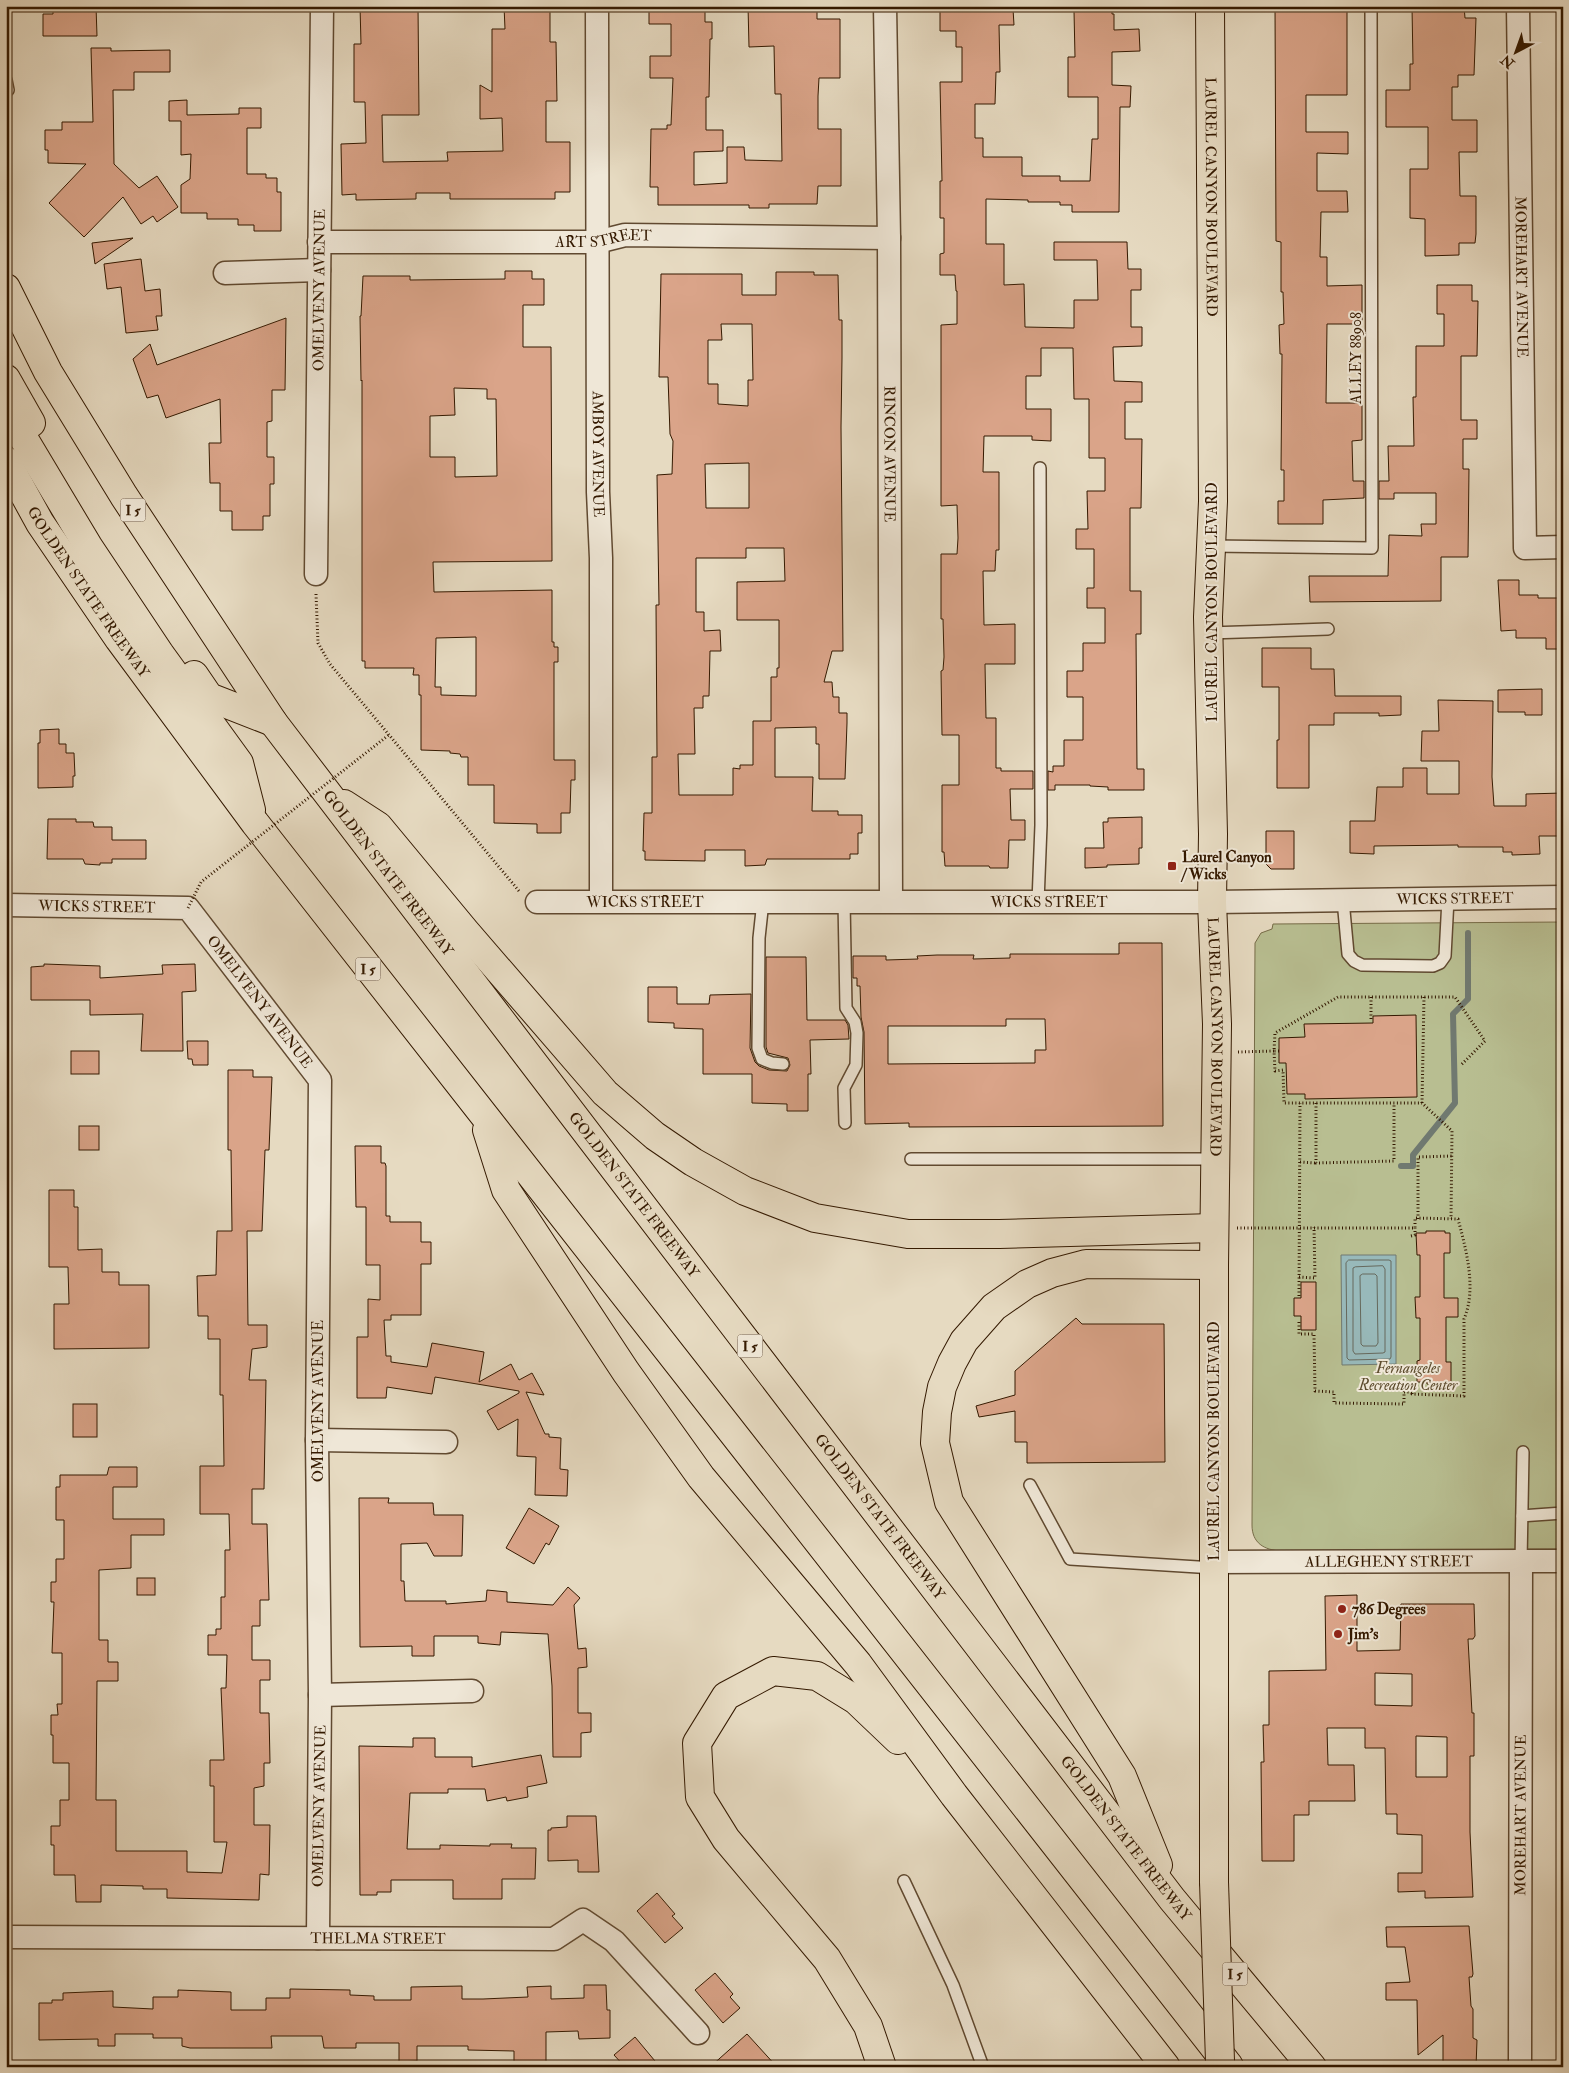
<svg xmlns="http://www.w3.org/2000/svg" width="1569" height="2073" font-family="'IM FELL Double Pica',serif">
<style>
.green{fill:#b8be91;stroke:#766c48}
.water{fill:#98b9ba;stroke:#707970}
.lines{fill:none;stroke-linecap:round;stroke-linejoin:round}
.shore{stroke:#66695d;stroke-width:1}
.stream{stroke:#707970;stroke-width:6}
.building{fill:#daa489;stroke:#341900;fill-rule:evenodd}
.lane-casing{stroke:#604930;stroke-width:14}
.street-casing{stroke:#604930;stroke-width:25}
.primary-casing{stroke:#341900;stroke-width:30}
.highway-casing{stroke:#341900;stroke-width:30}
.path{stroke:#341900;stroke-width:3;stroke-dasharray:1 2.5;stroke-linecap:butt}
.lane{stroke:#efe7d7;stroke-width:11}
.street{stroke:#efe7d7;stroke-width:22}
.primary{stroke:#e6dac1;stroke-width:28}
.highway{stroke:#e6dac1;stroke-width:28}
.primary-bridge-casing{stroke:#341900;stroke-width:30;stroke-linecap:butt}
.path-bridge{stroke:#341900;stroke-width:3;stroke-dasharray:1 2.5;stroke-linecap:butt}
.primary-bridge{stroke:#e6dac1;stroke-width:28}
.poi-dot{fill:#8f2418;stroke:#efe7d7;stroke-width:2}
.labels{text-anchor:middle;stroke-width:4;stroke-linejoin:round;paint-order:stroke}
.shield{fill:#efe7d7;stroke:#6c5740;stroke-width:1}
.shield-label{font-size:14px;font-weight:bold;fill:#341900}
.street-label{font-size:15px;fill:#341900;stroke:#efe7d7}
.poi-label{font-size:15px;font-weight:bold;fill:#341900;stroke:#efe7d7;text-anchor:start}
.park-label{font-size:15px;font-style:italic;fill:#5c4b2c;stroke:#efe7d7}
</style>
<rect width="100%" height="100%" fill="#e6dac1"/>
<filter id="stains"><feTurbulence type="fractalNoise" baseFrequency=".004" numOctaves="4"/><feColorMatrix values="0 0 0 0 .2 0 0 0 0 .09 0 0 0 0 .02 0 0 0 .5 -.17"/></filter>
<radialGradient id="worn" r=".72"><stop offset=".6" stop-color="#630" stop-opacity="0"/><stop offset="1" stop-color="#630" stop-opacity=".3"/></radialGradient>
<path class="green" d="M1563,922V1549L1281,1551C1264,1550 1252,1543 1252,1525L1255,943L1261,933L1272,929L1273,924Z"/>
<path class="water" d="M1341,1255H1396V1364L1342,1365Z"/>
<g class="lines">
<g class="shore">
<path d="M1349,1260H1389L1391,1261V1357L1390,1359L1349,1360L1347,1358L1346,1263Z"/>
<path d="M1383,1266L1385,1269V1352L1383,1353L1355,1354L1353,1351V1268L1355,1267Z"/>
<path d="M1363,1274H1375L1377,1276L1378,1343L1376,1346H1363L1361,1344L1360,1276Z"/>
</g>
<path class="stream" d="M1401,1166H1413V1155L1455,1103L1453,1014L1468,999V933"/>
</g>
<g class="building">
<path d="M53,6H96L97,36H43V14H53Z"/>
<path d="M360,6H418L419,115H382L383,162L448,161L447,152L503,151L502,118L480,119V85L492,92V29H505L504,6H550V42H556L557,101H546V142H570V192H555V199H450V193H416V199L356,200V194L342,195L341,144L366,143L365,102H354V44H361Z"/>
<path d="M649,6H705V22H712V39H710L709,97H706V130H723V151L694,152V185L727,183V147H744L745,160L782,161L781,94H775L774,46L749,47L748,6H817V19H840V78H819L818,96V129H841V186H818L817,204H769V208H749V205H658V187H650L651,129H667V125H671L673,78H650V56H671V24H649Z"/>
<path d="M989,6H1011V9H1013L1014,25H999L1000,72H996L995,104H975V138H983V157H1022V176H1060V181H1090L1092,139H1098V97H1068V57H1075L1074,11H1087V6H1112V14H1114V30L1139,29L1140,51L1112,52V85L1131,86L1130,107H1120L1119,212H1072V205H1060V202H1028V200L986,199V244H1004V285L1024,284L1025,327L1074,328V300H1098L1097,260H1054V242H1127L1128,269H1141V290H1131V327H1142V346L1113,347L1114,381L1142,382V402H1125V439H1142L1141,508H1130V591H1141V634H1136L1137,769H1144V790H1108V787L1090,786V785H1055V790H1048V771L1053,772V766H1064V740H1083V697H1067V671H1083V643H1105V608H1087V588H1094V549H1076V529H1088L1087,491H1105V458H1089V399H1074L1073,348H1041V376H1026V409H1051V441L1032,440V436H984L983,472H999V550H996L995,571H983L984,625L1015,624V664H985L986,718H996V768H1001V771H1033V789H1010L1011,820H1025V840H1009L1008,868H990L989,866H945L944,852H942V785H959V735H942L941,671L943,670L944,657L943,619H941V554H957L958,538L957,505L941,506V325L957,324V291H956L955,275H940V254L944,253V218H940V181H942L940,82H962V47H956V31H940V9H989Z"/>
<path d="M1275,6H1347V95H1306V132H1348V154L1317,153V191H1347L1348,212H1321L1320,257H1327V286L1362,285V324H1327L1326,403H1362V440L1352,441L1353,481H1364V498L1323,500V524H1278V501H1284V470H1281L1282,354H1280L1279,325L1284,324L1283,292H1281V242L1276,241Z"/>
<path d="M1422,6H1464L1465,18H1476L1474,75H1458V87H1452V120H1477V152H1459L1460,196H1476V234L1475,243H1459V255L1425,256V219L1410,218V169H1428V127H1386V90H1410V64H1413L1412,7Z"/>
<path d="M91,48H111V51L170,50V72H134V90H113L114,164L139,188L157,176L178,207L157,222L153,216L141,224L123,197L84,237L49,203L86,164L48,163V150H45V130H62V122H93Z"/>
<path d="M187,100V115L239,114V108H261V128H247V174H266V178H277V192H281V231H254V225H238V219H207V213H181V185L190,179L191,154L181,155V121H169V101Z"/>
<path d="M133,238L95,264L92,243Z"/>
<path d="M141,259L145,291L160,289L162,316H156L158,330L126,333L121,287L107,289L104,264Z"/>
<path d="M505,271H532V279H544V305H523V347H551L552,561L433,562L434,592L552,590V642H554V647H558V662H554V760H575V780H571L570,813H561V833H537V824L494,823V785H468V757H461L460,754L450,753V751L421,750V695H419V675H413L414,668H365V661H362V380L361,381L360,316H361L363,276H410V280L505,279ZM454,388L487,389V399H496L497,476L455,477V457H430V416L455,415ZM476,637V696L441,695V687H435L436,638Z"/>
<path d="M776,272H814V275H838L839,320H842V358L841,427L843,651H832L824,682H832L833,697H839V713H847V723L845,779H819V744H816V727L775,728V777H813L812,811H838V815H862V833H858V854H850V859H767L765,865L745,866V850H705V861L645,860V851H643L644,813H652V757H657L656,605H659L657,475L672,474L673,441L670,434L668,377H659L661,274H742V295H776ZM721,324H752L753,380H748V406L718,404V384H708V340H722ZM749,463V508H706L705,464ZM746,548H784L785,581L737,582V620H779V668H777V677H771V721H753V765H740V769L733,768V795H679L678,754H695L694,708H703V696H709L710,651H721L720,630L704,631V612H696V558H746Z"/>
<path d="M1437,285H1472V301H1478L1477,356H1461V420H1477V439H1463V469H1469L1468,557H1441V601L1310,602L1309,576H1388L1389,535L1422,536L1421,524H1436V493H1394V499H1379V481H1389L1388,446H1414L1413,397H1416V346H1444V314H1437Z"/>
<path d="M286,318L285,390H272V421L267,422V457H274V484H270V516H263V530H232V511H220V483H210L209,443H221L220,399L166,418L158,395L147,398L133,359L150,344L157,365Z"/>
<path d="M1498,580H1519V595H1538V598H1563V649H1546V638H1516V630L1501,631Z"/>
<path d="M1262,648H1311V669H1334L1335,696H1401V715L1379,716V713H1334V725H1309V788H1277V740H1279V687H1262Z"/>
<path d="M1542,689V715H1525V712H1498V690Z"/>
<path d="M1438,700L1493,701L1492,777L1494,806H1526V794L1563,793V836H1539L1540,854L1512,855V852H1503V847H1458V845L1374,846V854L1350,853V821H1375L1377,787H1403V768H1427V794H1459V761H1421L1422,731H1439Z"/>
<path d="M59,729V744H66V753H74L75,776H73V787L38,788V743H40V730Z"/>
<path d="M1142,817V848H1139V864L1107,865V867L1085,868V848H1104L1103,822H1108V818Z"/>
<path d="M48,819H76V822H93L94,827H112V840H146V859H112V863H100V865L85,864L83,859H47Z"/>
<path d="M1266,831H1294V869H1271L1266,864Z"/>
<path d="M1119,943H1162L1163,1126L909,1127V1123L865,1124L864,1032L861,1017L860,986H857V978H853V956H886V960L918,959L917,956L937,955H974L973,959L1010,958V954H1119ZM1006,1019H1045L1046,1050H1035V1063L888,1064V1026H1006Z"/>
<path d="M766,957H806L807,1020H845L848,1025L849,1039L810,1040L811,1074H808V1111H787V1104L752,1103V1074H703V1029L674,1028V1023L648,1022V987H677V1004H709L710,995L751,994L750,1048L755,1062L759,1066L769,1070L787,1071L790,1065L788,1058L768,1053L766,1047Z"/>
<path d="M44,964L100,966V978L163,974L162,965L195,964L196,991L182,992L183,1051H141L143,1014L90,1015V1000H31V967L44,966Z"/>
<path d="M1416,1015L1417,1097L1305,1099V1094H1287L1286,1063H1279V1038L1305,1037L1304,1024L1373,1023V1016Z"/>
<path d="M187,1041H208V1065H193L192,1059H188Z"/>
<rect x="71" y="1051" width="28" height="23"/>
<path d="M228,1070H253V1077H272L269,1150H265L262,1231H247L248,1325H267V1347L252,1349L249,1380H266L264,1489H252V1524H267L269,1600H260V1626H252V1660H270V1680H260V1713H269L270,1763H264V1786L254,1788V1825H270L269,1875L260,1874L259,1900L167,1898V1889H143V1886L101,1885V1902H76L75,1875H54V1845H51V1826H60V1800H69V1763H53V1735H51V1715H58L57,1704H62V1653H52L54,1602H51V1582H56V1559H64V1520H56V1487H60V1475H107L109,1467H137V1487H113V1519H164V1535H131V1568L99,1570V1640H108V1662H118V1681H97L96,1800H116V1851H187V1872L222,1873L227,1842H214V1786H210V1760H224L221,1688H226L227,1655H208V1635H216V1629H221V1597H225V1550H230L229,1514H200V1466H224L223,1395H220V1339H208V1316H198L197,1276L216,1275L217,1231H232L231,1150H228Z"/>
<rect x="79" y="1126" width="20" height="24"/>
<path d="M355,1146H381V1163H385L386,1166V1216H390V1222H421V1242H431V1264H421V1315H391V1320H384L386,1356H391V1362L427,1367L432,1343L484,1352L479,1382L511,1364L519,1380L532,1373L544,1395L526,1392L545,1434H549V1437L561,1438L560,1469L568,1470L567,1496L535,1495L536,1457L517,1456L518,1419L498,1430L487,1411L519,1393V1391L435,1377L432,1394L387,1387L386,1398H357V1337H368V1299L380,1300V1265H366V1207H356Z"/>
<path d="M49,1190H74V1207H78V1250L102,1249V1272H119V1285H149V1348L54,1349V1304H69L68,1267H49Z"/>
<path d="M1426,1231H1445V1233H1450V1253H1444V1298H1458V1317H1446V1362H1451V1382H1446V1384H1427V1382H1417V1361L1420,1360V1318H1416L1415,1297H1420V1255H1417L1416,1233H1426Z"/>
<path d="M1301,1282H1316V1330H1301V1316H1294V1298H1301Z"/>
<path d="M1076,1318L1082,1324H1164L1165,1462L1027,1463V1442H1015V1411L979,1417L976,1406L1015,1395V1371Z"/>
<rect x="73" y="1404" width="24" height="33"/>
<path d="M359,1498H389L388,1503H433L434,1515H463L462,1556H434L427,1543L401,1544V1581H404L405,1601H446V1604L486,1601L487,1590L507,1592V1602L553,1605L568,1587L580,1598L574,1605L578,1649L586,1648L587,1667L578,1668V1713H591V1732L581,1733V1757H553L552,1686L548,1634L501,1632L500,1645L478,1643V1636H434V1656H412V1646L360,1647Z"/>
<path d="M529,1508L559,1526L549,1545L546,1543L534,1564L506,1548Z"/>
<rect x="137" y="1578" width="18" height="17"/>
<path d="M1357,1595V1651L1400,1650L1401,1604H1474L1475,1636L1473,1639H1468L1472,1713H1474V1756H1470V1832L1473,1897L1425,1898V1891L1398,1892V1873H1422V1835L1397,1834V1814H1386L1385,1748H1365V1728H1327L1328,1765H1354L1355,1801H1309V1815H1294V1861H1262L1261,1762H1264L1263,1725H1269V1671L1326,1670L1325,1596ZM1375,1673L1412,1674V1706L1375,1705ZM1416,1736L1447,1737V1777H1416Z"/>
<path d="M413,1738H435V1757H472V1767L541,1755L547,1783L527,1787L528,1797L507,1801L506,1797L487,1801L485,1789H448V1793H410L407,1849H440V1845L490,1846V1844H512L511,1848H536L535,1879H502V1899H453V1880H391V1892H377V1895H360L359,1746L413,1747Z"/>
<path d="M567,1816H596L599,1872H578V1860L548,1861V1830H551V1828L567,1827Z"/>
<path d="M657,1893L675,1914L672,1916L683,1928L665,1943L637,1911Z"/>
<path d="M1469,1926L1473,1974L1472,1977H1469L1471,2006L1473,2009V2038L1477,2040L1476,2067H1443V2035L1418,2055L1417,2000H1386V1983L1410,1982L1405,1947H1387L1386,1927Z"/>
<path d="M715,1973L733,1994L730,1997L740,2008L723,2023L695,1990Z"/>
<path d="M584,1985H606L607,2010H610V2038L579,2039L578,2031L546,2032V2064H514V2051L468,2050V2046H417V2061L399,2062V2043H356V2048H324L322,2036H271L272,2048H190L182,2046V2038H153V2034H115V2046H98V2039L39,2040V2003H52V2000H63V1993L113,1991V2007L153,2009V1997H178V1990L231,1992V2010H266V1998H290V1989L350,1990V1995L374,1996V2000H411V1987L462,1986V1999H483L528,1997L527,1987L551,1986V1999L584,1998Z"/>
<path d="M747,2034L777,2067H710Z"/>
<path d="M635,2037L660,2067H625L614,2055Z"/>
</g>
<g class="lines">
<defs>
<g id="lane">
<path d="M6,80L8,90"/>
<path d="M1211,546L1372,548L1371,6"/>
<path d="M1209,633L1328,629"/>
<path d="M1343,900L1348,954L1354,961L1362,965L1433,966L1440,963L1445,956L1448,899"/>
<path d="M763,901L759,938L758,1048L762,1059L772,1063L783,1064"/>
<path d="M844,901L846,1008L855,1022L857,1033L856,1065L844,1088L845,1123"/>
<path d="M1038,902L1041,825L1040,468"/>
<path d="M911,1159H1215"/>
<path d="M1030,1485L1070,1559L1214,1568"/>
<path d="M1522,1516L1563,1513"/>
<path d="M1521,1562L1523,1452"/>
<path d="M904,1881L953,1985L983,2067"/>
</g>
<g id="street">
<path id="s1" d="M597,6L598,492L601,558V901"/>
<path id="s2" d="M885,6L889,238L891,901"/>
<path id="s3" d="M1518,6L1525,548L1563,547"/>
<path id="s4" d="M319,242H597L625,235L889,238"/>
<path d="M225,273L319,270"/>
<path id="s5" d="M316,574L322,6"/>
<path id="s6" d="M537,902H1212L1563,897"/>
<path id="s7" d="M6,905L188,908L320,1080L317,1440L320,1695L318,1938"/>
<path d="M317,1440L446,1442"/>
<path id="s8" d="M1214,1562L1563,1561"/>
<path d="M320,1695L472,1691"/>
<path id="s9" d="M6,1937L554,1939L583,1920L614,1941L698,2033"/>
<path id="s10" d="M1520,2067L1521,1562"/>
</g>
<g id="primary">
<path id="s11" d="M1210,6L1213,501L1208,617L1213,834L1212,902L1217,1024L1214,1265V1882"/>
</g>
<g id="highway">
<path id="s12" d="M6,288L48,372L124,496L273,722L1172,1899L1312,2067"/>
<path d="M6,379L31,423"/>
<path d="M6,409L88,546L160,654L239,763L251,810"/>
<path id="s13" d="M6,461L40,523L119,639L255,823L1229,2066"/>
<path d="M194,675L209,697L273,722"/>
<path d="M344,804L378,826L465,931L605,1093L655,1136L693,1162L745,1191L815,1218L908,1234H999L1214,1228"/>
<path d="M487,1130L506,1190L626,1372L701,1477L858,1664L954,1795L1166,2067"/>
<path d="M1158,1865L1122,1776L949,1502L935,1443L937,1412L942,1387L952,1363L964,1341L994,1307L1027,1284L1052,1273L1086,1264L1214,1265"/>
<path d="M882,2067L868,2026L827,1959L726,1839L700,1797L697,1743L726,1696L773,1671L817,1676L856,1700L898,1740"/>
</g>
</defs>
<use href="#lane" class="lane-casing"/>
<use href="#street" class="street-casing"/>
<use href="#primary" class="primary-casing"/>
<use href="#highway" class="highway-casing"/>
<g class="path">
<path d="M316,594L318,643L330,664L519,891"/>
<path d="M1371,997V1019H1373"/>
<path d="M1279,1051H1274L1275,1033L1338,997H1455L1485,1041L1461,1065"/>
<path d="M1238,1052L1274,1051L1275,1071L1283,1070L1284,1103H1422L1452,1131L1451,1219"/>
<path d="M1316,1103V1163L1394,1161V1103"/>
<path d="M1422,1103L1424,997"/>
<path d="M1300,1162L1316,1163"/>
<path d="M1418,1219V1157L1452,1156"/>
<path d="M1237,1228H1415V1218L1458,1219C1466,1249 1477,1289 1464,1319V1396L1412,1394V1389"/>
<path d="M1411,1236L1415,1235V1228"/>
<path d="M1299,1277L1315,1278L1314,1227"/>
<path d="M1299,1296L1300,1103"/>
<path d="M1299,1322V1334H1314L1315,1391L1334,1392V1403L1404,1404V1392H1412"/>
</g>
<use href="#lane" class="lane"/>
<use href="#street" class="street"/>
<use href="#primary" class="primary"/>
<use href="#highway" class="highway"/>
<defs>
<path id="primary-bridge" d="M1214,1882L1220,2061"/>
</defs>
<use href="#primary-bridge" class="primary-bridge-casing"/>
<path class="path-bridge" d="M188,908L201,882L390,734"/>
<use href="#primary-bridge" class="primary-bridge"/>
</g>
<g class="poi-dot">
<rect x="1167" y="861" width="10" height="10" rx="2.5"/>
<circle cx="1342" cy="1609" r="5"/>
<circle cx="1338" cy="1634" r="5"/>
</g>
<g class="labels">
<g class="shield">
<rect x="120.5" y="498.5" width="25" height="23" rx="4"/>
<rect x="355.5" y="957.5" width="25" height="23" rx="4"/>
<rect x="737.5" y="1334.5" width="25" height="23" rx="4"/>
<rect x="1222.5" y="1962.5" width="25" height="23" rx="4"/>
</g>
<g class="shield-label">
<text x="133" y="515">I 5</text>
<text x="368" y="974">I 5</text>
<text x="750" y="1351">I 5</text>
<text x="1235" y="1979">I 5</text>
</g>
<g class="street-label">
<text dy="5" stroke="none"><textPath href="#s11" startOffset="191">LAUREL CANYON BOULEVARD</textPath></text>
<text dy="5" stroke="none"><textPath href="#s4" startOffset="285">ART STREET</textPath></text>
<text dy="5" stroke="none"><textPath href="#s3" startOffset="271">MOREHART AVENUE</textPath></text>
<text dy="5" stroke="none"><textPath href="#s5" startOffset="284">OMELVENY AVENUE</textPath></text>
<text transform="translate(1356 358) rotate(-90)" y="5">ALLEY 88908</text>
<text dy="5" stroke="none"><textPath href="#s1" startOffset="448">AMBOY AVENUE</textPath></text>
<text dy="5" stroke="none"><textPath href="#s2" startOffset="448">RINCON AVENUE</textPath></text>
<text dy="5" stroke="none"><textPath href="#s13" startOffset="155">GOLDEN STATE FREEWAY</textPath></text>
<text transform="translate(1212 602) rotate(-90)" y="5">LAUREL CANYON BOULEVARD</text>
<text dy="5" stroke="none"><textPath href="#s12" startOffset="700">GOLDEN STATE FREEWAY</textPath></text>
<text dy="5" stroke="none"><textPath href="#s6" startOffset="918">WICKS STREET</textPath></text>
<text dy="5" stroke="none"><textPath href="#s6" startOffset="108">WICKS STREET</textPath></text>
<text dy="5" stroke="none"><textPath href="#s6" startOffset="512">WICKS STREET</textPath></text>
<text dy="5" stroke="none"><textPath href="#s7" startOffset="91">WICKS STREET</textPath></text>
<text dy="5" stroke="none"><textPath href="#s7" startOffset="300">OMELVENY AVENUE</textPath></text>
<text dy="5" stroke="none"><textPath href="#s11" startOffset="1031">LAUREL CANYON BOULEVARD</textPath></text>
<text dy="5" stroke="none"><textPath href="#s12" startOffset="1105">GOLDEN STATE FREEWAY</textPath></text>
<text transform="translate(318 1401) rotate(-90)" y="5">OMELVENY AVENUE</text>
<text transform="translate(1214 1441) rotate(-90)" y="5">LAUREL CANYON BOULEVARD</text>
<text dy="5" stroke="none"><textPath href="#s12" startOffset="1510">GOLDEN STATE FREEWAY</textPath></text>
<text dy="5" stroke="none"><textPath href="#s8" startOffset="175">ALLEGHENY STREET</textPath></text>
<text transform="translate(319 1806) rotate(-89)" y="5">OMELVENY AVENUE</text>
<text dy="5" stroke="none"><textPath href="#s10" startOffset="252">MOREHART AVENUE</textPath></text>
<text dy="5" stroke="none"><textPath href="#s12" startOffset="1915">GOLDEN STATE FREEWAY</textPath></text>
<text dy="5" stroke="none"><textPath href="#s9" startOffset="372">THELMA STREET</textPath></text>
</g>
<g class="poi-label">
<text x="1182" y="862">Laurel Canyon<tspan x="1182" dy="17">/ Wicks</tspan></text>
<text x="1352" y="1614">786 Degrees</text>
<text x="1348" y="1639">Jim's</text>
</g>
<g class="park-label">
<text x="1408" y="1373">Fernangeles<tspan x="1408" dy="17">Recreation Center</tspan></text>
</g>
</g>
<rect width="1569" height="2073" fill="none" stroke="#e6dac1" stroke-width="25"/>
<rect x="8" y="8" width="1554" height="2058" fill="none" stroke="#341900" stroke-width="2.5"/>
<rect x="12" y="12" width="1544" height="2048" fill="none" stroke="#341900"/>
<g transform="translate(1516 52) rotate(221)" stroke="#efe7d7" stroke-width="4" paint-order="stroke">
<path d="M0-4L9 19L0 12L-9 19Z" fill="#341900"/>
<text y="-8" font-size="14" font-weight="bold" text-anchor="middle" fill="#341900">N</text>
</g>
<rect width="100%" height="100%" filter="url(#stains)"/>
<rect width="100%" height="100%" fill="url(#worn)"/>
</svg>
